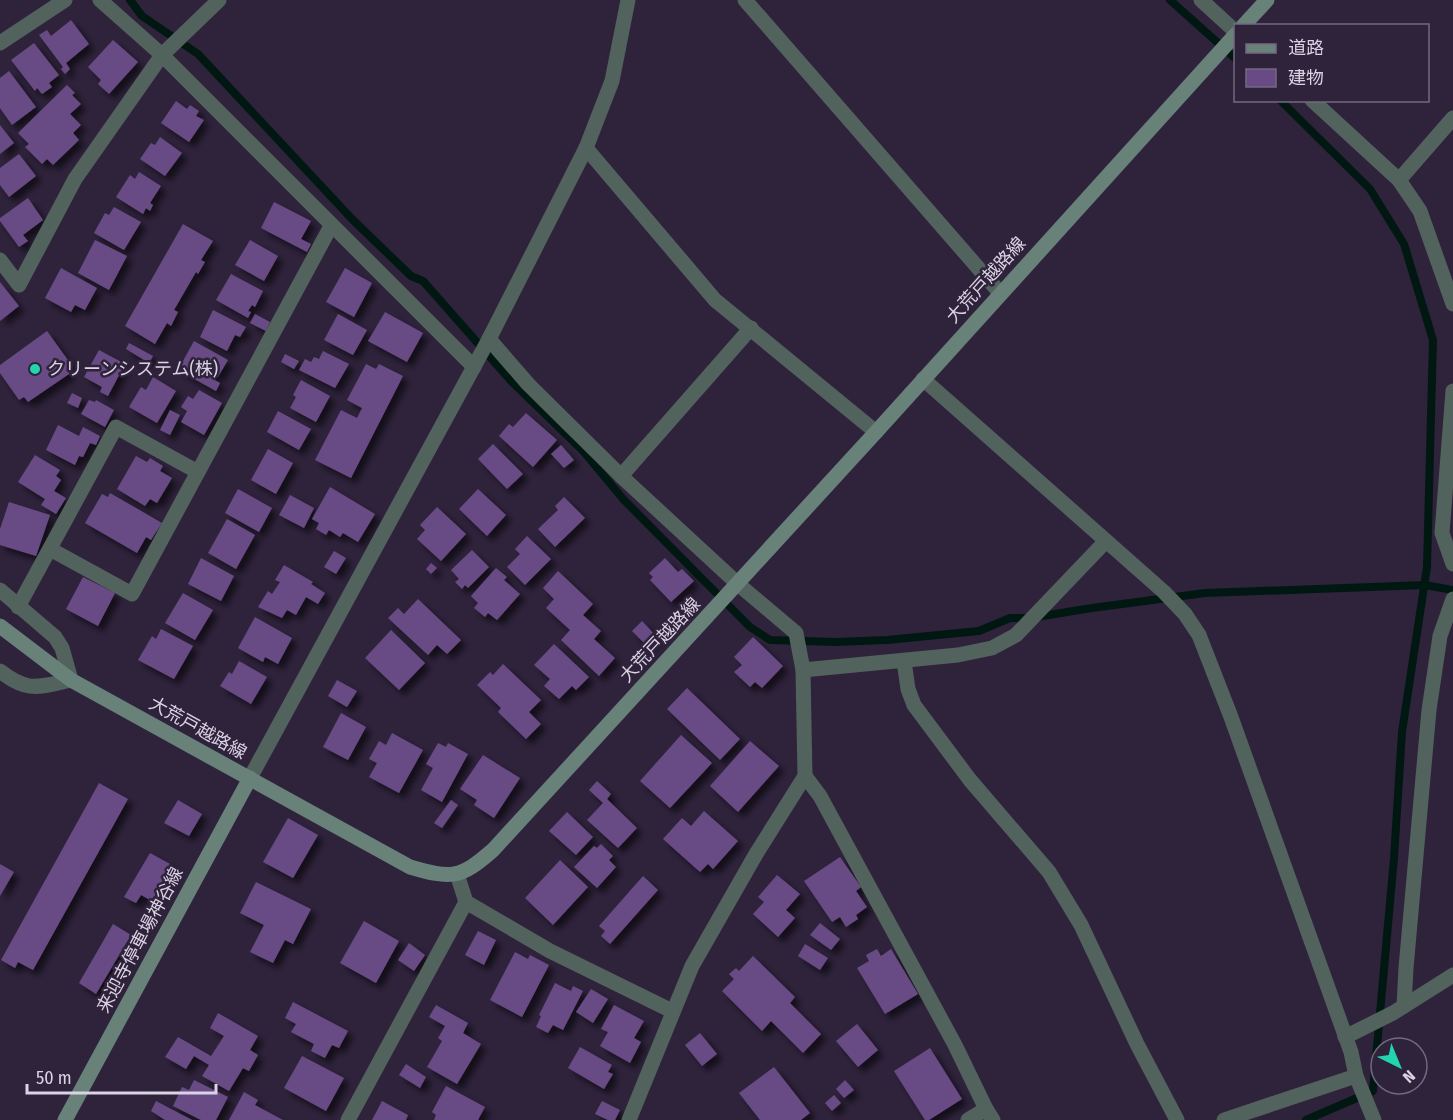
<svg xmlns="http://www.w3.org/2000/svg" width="1453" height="1120" font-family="'Fira Sans Condensed','Noto Sans JP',sans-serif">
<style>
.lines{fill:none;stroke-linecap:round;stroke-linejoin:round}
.stream{stroke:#001811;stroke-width:8}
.building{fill:#684b84;filter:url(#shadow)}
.street{stroke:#52625c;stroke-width:15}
.secondary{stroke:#688179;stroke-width:15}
.poi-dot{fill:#22d5af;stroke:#2f233c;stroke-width:2}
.labels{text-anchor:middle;stroke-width:5;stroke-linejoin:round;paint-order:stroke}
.street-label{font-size:18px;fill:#dad3e3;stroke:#2f233c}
.poi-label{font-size:18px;fill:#dad3e3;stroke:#2f233c;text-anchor:start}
</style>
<defs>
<filter id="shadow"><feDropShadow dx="5.5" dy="5.5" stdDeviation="3" flood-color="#0009"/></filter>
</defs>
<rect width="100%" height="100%" fill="#2f233c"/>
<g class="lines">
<g class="stream">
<path d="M130,0L142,16L198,54L352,219L411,276L423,281L513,383L583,451L624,500L750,627L770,640L835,642L887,640L979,631L1010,618H1030L1092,608L1205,593L1425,585L1453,590"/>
<path d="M1170,0L1236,59"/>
<path d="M1280,100L1370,189L1404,244L1433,340L1427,567L1402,732L1394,858L1373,1091L1306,1120"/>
</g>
</g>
<g class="building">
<path d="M71,20L89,44L66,63L70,69L65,74L61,69L63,67L39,35L47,30L51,36Z"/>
<path d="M113,40L138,62L109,94L98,84L101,80L88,67Z"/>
<path d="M34,43L59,75L49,83L52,87L42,94L37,88L35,91L11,60Z"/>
<path d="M9,71L36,107L12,125L0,108V78Z"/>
<path d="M67,85L75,93L72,95L81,104L70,114L81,125L73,133L79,140L53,165L47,159L42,164L25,147L29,144L18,133Z"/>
<path d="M176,101L187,109L190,105L199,111L196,116L204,120L189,142L161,123Z"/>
<path d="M0,125L14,143L0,154Z"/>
<path d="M160,137L182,153L165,176L140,159L151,143L155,145Z"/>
<path d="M19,154L36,176L9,197L0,185V168Z"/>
<path d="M139,172L161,186L150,203L153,205L150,211L146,208L143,214L116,197L130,175L135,179Z"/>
<path d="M28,198L43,220L23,235L28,241L19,247L0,221V218Z"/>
<path d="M274,202L311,221L301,239L311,244L307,252L261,228Z"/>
<path d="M114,207L141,222L124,250L94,233L105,213L109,215Z"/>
<path d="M183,224L213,241L201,260L205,262L198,274L196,272L174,310L178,312L171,326L167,323L155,344L125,326Z"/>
<path d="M95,240L127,256L109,290L78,273Z"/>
<path d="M250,240L278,256L264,281L235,265Z"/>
<path d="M61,268L97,288L85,310L75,305L71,312L45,298Z"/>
<path d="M345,268L372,283L354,317L326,302Z"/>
<path d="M231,274L263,291L255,307L252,305L248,311L251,312L248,318L216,300Z"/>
<path d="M0,282L19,306L0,321Z"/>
<path d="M213,310L246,327L240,337L235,335L227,351L200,337Z"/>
<path d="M385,312L423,333L407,362L368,341Z"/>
<path d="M255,314L270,322L266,331L250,323Z"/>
<path d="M338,314L367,330L353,355L324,340Z"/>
<path d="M47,331L70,363L69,374L28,402L24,397L19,400L0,373V365Z"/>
<path d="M194,341L228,360L218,377L212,374L211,378L220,383L216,391L178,370Z"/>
<path d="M129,343L153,356L149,363L126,349Z"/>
<path d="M99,350L125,364L108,396L100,392L102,387L84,377Z"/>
<path d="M323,351L349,364L335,388L299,370L305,359L311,362L314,357L319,359Z"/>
<path d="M285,354L299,361L294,369L281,362Z"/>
<path d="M366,364L376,369L379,364L403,376L351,478L315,460L341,410L357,418L362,408L347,400Z"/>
<path d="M153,377L176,391L157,423L129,407L141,387L146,390Z"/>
<path d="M301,380L330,396L316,422L290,408L296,397L293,395Z"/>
<path d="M199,390L222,403L204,435L181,422L187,411L181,407L188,396L193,399Z"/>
<path d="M72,393L82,398L78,408L67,403Z"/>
<path d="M89,400L95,402L96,400L114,410L105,427L81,414Z"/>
<path d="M170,410L180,415L170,435L160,430Z"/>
<path d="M278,411L311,429L299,450L267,432Z"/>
<path d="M526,413L557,440L533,467L499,436L509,424L513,427Z"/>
<path d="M58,425L79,436L83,427L100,436L96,445L90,443L83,457L79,456L75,465L46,450Z"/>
<path d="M493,444L523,474L507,489L478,459Z"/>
<path d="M561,445L574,460L564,468L551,454Z"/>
<path d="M268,449L293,463L276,494L251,480Z"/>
<path d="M35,455L60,470L56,476L61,480L54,491L66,498L56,514L41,505L45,499L18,482Z"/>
<path d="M136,456L147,462L150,458L163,466L160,471L172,478L157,503L150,499L145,506L117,489Z"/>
<path d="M330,487L375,514L358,542L343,533L340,537L329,530L326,535L316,529L319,523L312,519Z"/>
<path d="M238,489L272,508L259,532L225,513Z"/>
<path d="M478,489L506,515L487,536L459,509Z"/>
<path d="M110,493L162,523L151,540L146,537L137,553L85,523L102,494L108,497Z"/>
<path d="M290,495L314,508L304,528L279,515Z"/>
<path d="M564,497L585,518L555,547L538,529L558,510L555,506Z"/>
<path d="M9,502L50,515L36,556L0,545V529Z"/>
<path d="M437,507L466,534L441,561L417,539L425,530L420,525Z"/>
<path d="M227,519L255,535L236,569L208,553Z"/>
<path d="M527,536L551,559L525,585L507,567L520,554L515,549Z"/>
<path d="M472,550L489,567L468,588L465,585L462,589L455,582L459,579L451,570Z"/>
<path d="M334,551L346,558L336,574L324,567Z"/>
<path d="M201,558L234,576L221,601L188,584Z"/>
<path d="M665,558L678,572L682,569L694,581L671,602L650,580L653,577L649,573Z"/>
<path d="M431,563L437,568L431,574L426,569Z"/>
<path d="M284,565L313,582L311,584L325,593L318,604L306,597L296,615L287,610L282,618L258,607L268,591L272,594L280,582L275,580Z"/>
<path d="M496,568L507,577L504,580L520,594L497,620L488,613L485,617L474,608L478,603L471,596Z"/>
<path d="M558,571L593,604L583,615L601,631L594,639L615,658L599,676L561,640L570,630L546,608L554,599L543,588Z"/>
<path d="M83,577L115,593L98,626L66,609Z"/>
<path d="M183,593L213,610L195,640L165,623Z"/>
<path d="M418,599L461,640L447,654L437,645L428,655L388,618L398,608L404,614Z"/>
<path d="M255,617L292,638L278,664L265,657L263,662L238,648Z"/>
<path d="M642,621L657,637L647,646L632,631Z"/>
<path d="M161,629L193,646L174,679L138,660L152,636L156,639Z"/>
<path d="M391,630L425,663L399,690L365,658Z"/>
<path d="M753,637L783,666L762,688L755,682L750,687L734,672L742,665L734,657Z"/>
<path d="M554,644L589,677L576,690L572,686L559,699L544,686L550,679L534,665Z"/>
<path d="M239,661L267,677L251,704L220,686L229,672L232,674Z"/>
<path d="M503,664L541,700L529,712L541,724L526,739L498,712L501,708L477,685L490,672L493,675Z"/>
<path d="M337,680L357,691L347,707L328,696Z"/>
<path d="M687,688L740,739L720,760L667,709Z"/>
<path d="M341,713L366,727L348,760L323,747Z"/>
<path d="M392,733L423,750L399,793L369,777L377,763L369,759L379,741L386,745Z"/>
<path d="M681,735L712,763L670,808L640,781Z"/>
<path d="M750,741L779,766L738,812L710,786Z"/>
<path d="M438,743L446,747L448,743L468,754L442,802L421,790L433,768L426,764Z"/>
<path d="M483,755L520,778L494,818L474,805L477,800L460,789Z"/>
<path d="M597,781L611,794L607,799L637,828L618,848L587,820L603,803L589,790Z"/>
<path d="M99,783L128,799L33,970L18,962L15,968L1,960Z"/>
<path d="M178,800L202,814L189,836L164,823Z"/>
<path d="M451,800L458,805L442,828L434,823Z"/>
<path d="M704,811L738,841L713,869L708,864L700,872L663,839L682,818L691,826Z"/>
<path d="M567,812L593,837L576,855L549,831Z"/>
<path d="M288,818L318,835L293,878L263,862Z"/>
<path d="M601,844L613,856L609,860L616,867L597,888L574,867L594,846L597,848Z"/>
<path d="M150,853L172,865L152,901L141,895L136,903L124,897Z"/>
<path d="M840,857L861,887L856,891L867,907L856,915L858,919L846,927L840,917L832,922L804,881Z"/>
<path d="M560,860L588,887L553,925L525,898Z"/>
<path d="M0,864L14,872L0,896Z"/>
<path d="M777,875L800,894L786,910L795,918L778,937L753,914L764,902L758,897Z"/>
<path d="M643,876L658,890L610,944L601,936L605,931L599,926Z"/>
<path d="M256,882L311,909L293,944L285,940L273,963L250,952L264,925L240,913Z"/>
<path d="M364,921L399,941L376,983L340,963Z"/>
<path d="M820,923L840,939L831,950L810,935Z"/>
<path d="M113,924L131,935L96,994L79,983Z"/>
<path d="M478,931L496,940L484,965L465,955Z"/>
<path d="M409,943L425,955L414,971L398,960Z"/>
<path d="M805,944L828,958L820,970L798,956Z"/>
<path d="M877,949L881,956L891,949L918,994L885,1014L857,968L869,961L866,955Z"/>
<path d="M515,952L528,959L530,955L549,965L522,1017L490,1000Z"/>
<path d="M753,956L795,997L790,1003L821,1034L803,1053L771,1021L762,1031L722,991L734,979L729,974L736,968L739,971Z"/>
<path d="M555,983L571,991L573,986L583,991L563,1030L553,1025L548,1033L536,1027L541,1016L539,1015Z"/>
<path d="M591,989L608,999L593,1023L576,1012Z"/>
<path d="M293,1002L348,1031L339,1048L332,1045L325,1058L311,1051L314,1044L291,1032L296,1024L285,1018Z"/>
<path d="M436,1005L468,1023L463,1033L481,1044L457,1084L427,1067L442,1041L438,1038L445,1026L429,1017Z"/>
<path d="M614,1005L644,1021L634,1038L641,1042L630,1063L600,1046L608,1032L601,1029Z"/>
<path d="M218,1013L258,1036L250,1050L258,1055L249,1071L243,1068L229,1091L202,1076L209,1065L194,1056L186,1069L165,1057L178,1037L211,1056L224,1036L210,1028Z"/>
<path d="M857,1024L878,1050L858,1067L836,1041Z"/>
<path d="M700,1033L717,1054L702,1066L685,1045Z"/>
<path d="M580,1047L612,1065L608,1072L613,1074L604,1089L568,1068Z"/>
<path d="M930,1048L962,1099L929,1120H925L894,1071Z"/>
<path d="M302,1056L344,1078L326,1111L284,1088Z"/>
<path d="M406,1064L426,1077L420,1088L399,1075Z"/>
<path d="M774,1067L810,1113L801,1120H760L739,1093Z"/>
<path d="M194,1080L228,1097L216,1120H201L173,1106L182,1087L189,1090Z"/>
<path d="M845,1080L854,1090L844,1098L836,1089Z"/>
<path d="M446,1086L485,1107L478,1120H434L436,1115L432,1112Z"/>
<path d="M244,1092L258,1100L255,1105L283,1120H229Z"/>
<path d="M834,1095L841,1103L832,1111L825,1103Z"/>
<path d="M156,1101L192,1120H165L151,1111Z"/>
<path d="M382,1101L408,1115L406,1120H372Z"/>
<path d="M602,1101L620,1110L615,1120H608L595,1114Z"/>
</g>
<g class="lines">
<g class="street">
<path d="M100,0L162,55L474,367"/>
<path d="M745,0L1000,293"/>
<path d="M1201,0L1236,32"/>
<path d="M0,43L65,0"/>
<path d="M1312,100L1399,180L1420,211L1453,304"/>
<path d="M586,148L715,300L876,432"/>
<path d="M1399,180L1453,118"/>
<path d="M0,260L19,285L75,179L162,55L219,0"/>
<path d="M489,339L528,384L621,476L738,584L796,633L803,670L805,776L756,854L692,966L629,1120"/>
<path d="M923,379L1164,592L1185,614L1199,635L1231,717L1351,1052L1356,1076L1374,1120"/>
<path d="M1453,391L1442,533L1453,564"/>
<path d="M621,476L751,328"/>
<path d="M50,549L132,594L331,226"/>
<path d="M0,590L55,637L62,648L71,680C38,687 28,693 0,671"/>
<path d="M18,607L116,427L198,472"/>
<path d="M904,661L908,689L914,705L970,780L1049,872L1081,925L1137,1044L1177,1120"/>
<path d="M803,670L958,655L992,648L1016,635L1105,542"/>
<path d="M805,776L820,796L955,1045L986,1109L993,1120"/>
<path d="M250,778L489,339L586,148L612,81L628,0"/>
<path d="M457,874L466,902L550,951L672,1011"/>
<path d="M1404,1006L1406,968L1429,710L1440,636L1453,599"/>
<path d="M1345,1037L1393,1013L1453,975"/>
<path d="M348,1120L466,902"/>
<path d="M968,1120L986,1109"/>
<path d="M1224,1120L1356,1076"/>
</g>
<g class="secondary">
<path d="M1243,26L1267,0"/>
<path d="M0,626L71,680L410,867C451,879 460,879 493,850L876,432L1236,34"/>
<path d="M65,1120L250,778"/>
</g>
</g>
<circle class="poi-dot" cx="35" cy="369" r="6"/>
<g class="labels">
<g class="street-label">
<text transform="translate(986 280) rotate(-48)" y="6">大荒戸越路線</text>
<text transform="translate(660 640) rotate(-47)" y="6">大荒戸越路線</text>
<text transform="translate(198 728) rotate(29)" y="6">大荒戸越路線</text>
<text transform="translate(140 940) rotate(-62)" y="6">来迎寺停車場神谷線</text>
</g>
<g class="poi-label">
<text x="47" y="375">クリーンシステム(株)</text>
</g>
</g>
<rect x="1234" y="24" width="195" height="78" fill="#2f233c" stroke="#73697f" stroke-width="1.5"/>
<rect x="1246" y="44" width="30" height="9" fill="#688179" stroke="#73697f" stroke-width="1.5"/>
<text x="1288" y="54" font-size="18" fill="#dad3e3">道路</text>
<rect x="1246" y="69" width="30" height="18" fill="#684b84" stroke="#73697f" stroke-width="1.5"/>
<text x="1288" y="84" font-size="18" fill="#dad3e3">建物</text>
<g transform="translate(1399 1066) rotate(137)"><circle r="28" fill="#2f233c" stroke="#73697f" stroke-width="1.5"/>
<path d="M0-4.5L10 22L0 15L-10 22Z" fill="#22d5af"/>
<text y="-9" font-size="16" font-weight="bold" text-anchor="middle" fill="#dad3e3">N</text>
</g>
<path d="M27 1084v9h189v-9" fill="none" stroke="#dad3e3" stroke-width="3"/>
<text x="36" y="1084" font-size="18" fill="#dad3e3" stroke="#2f233c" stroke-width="4.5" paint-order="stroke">50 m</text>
</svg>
